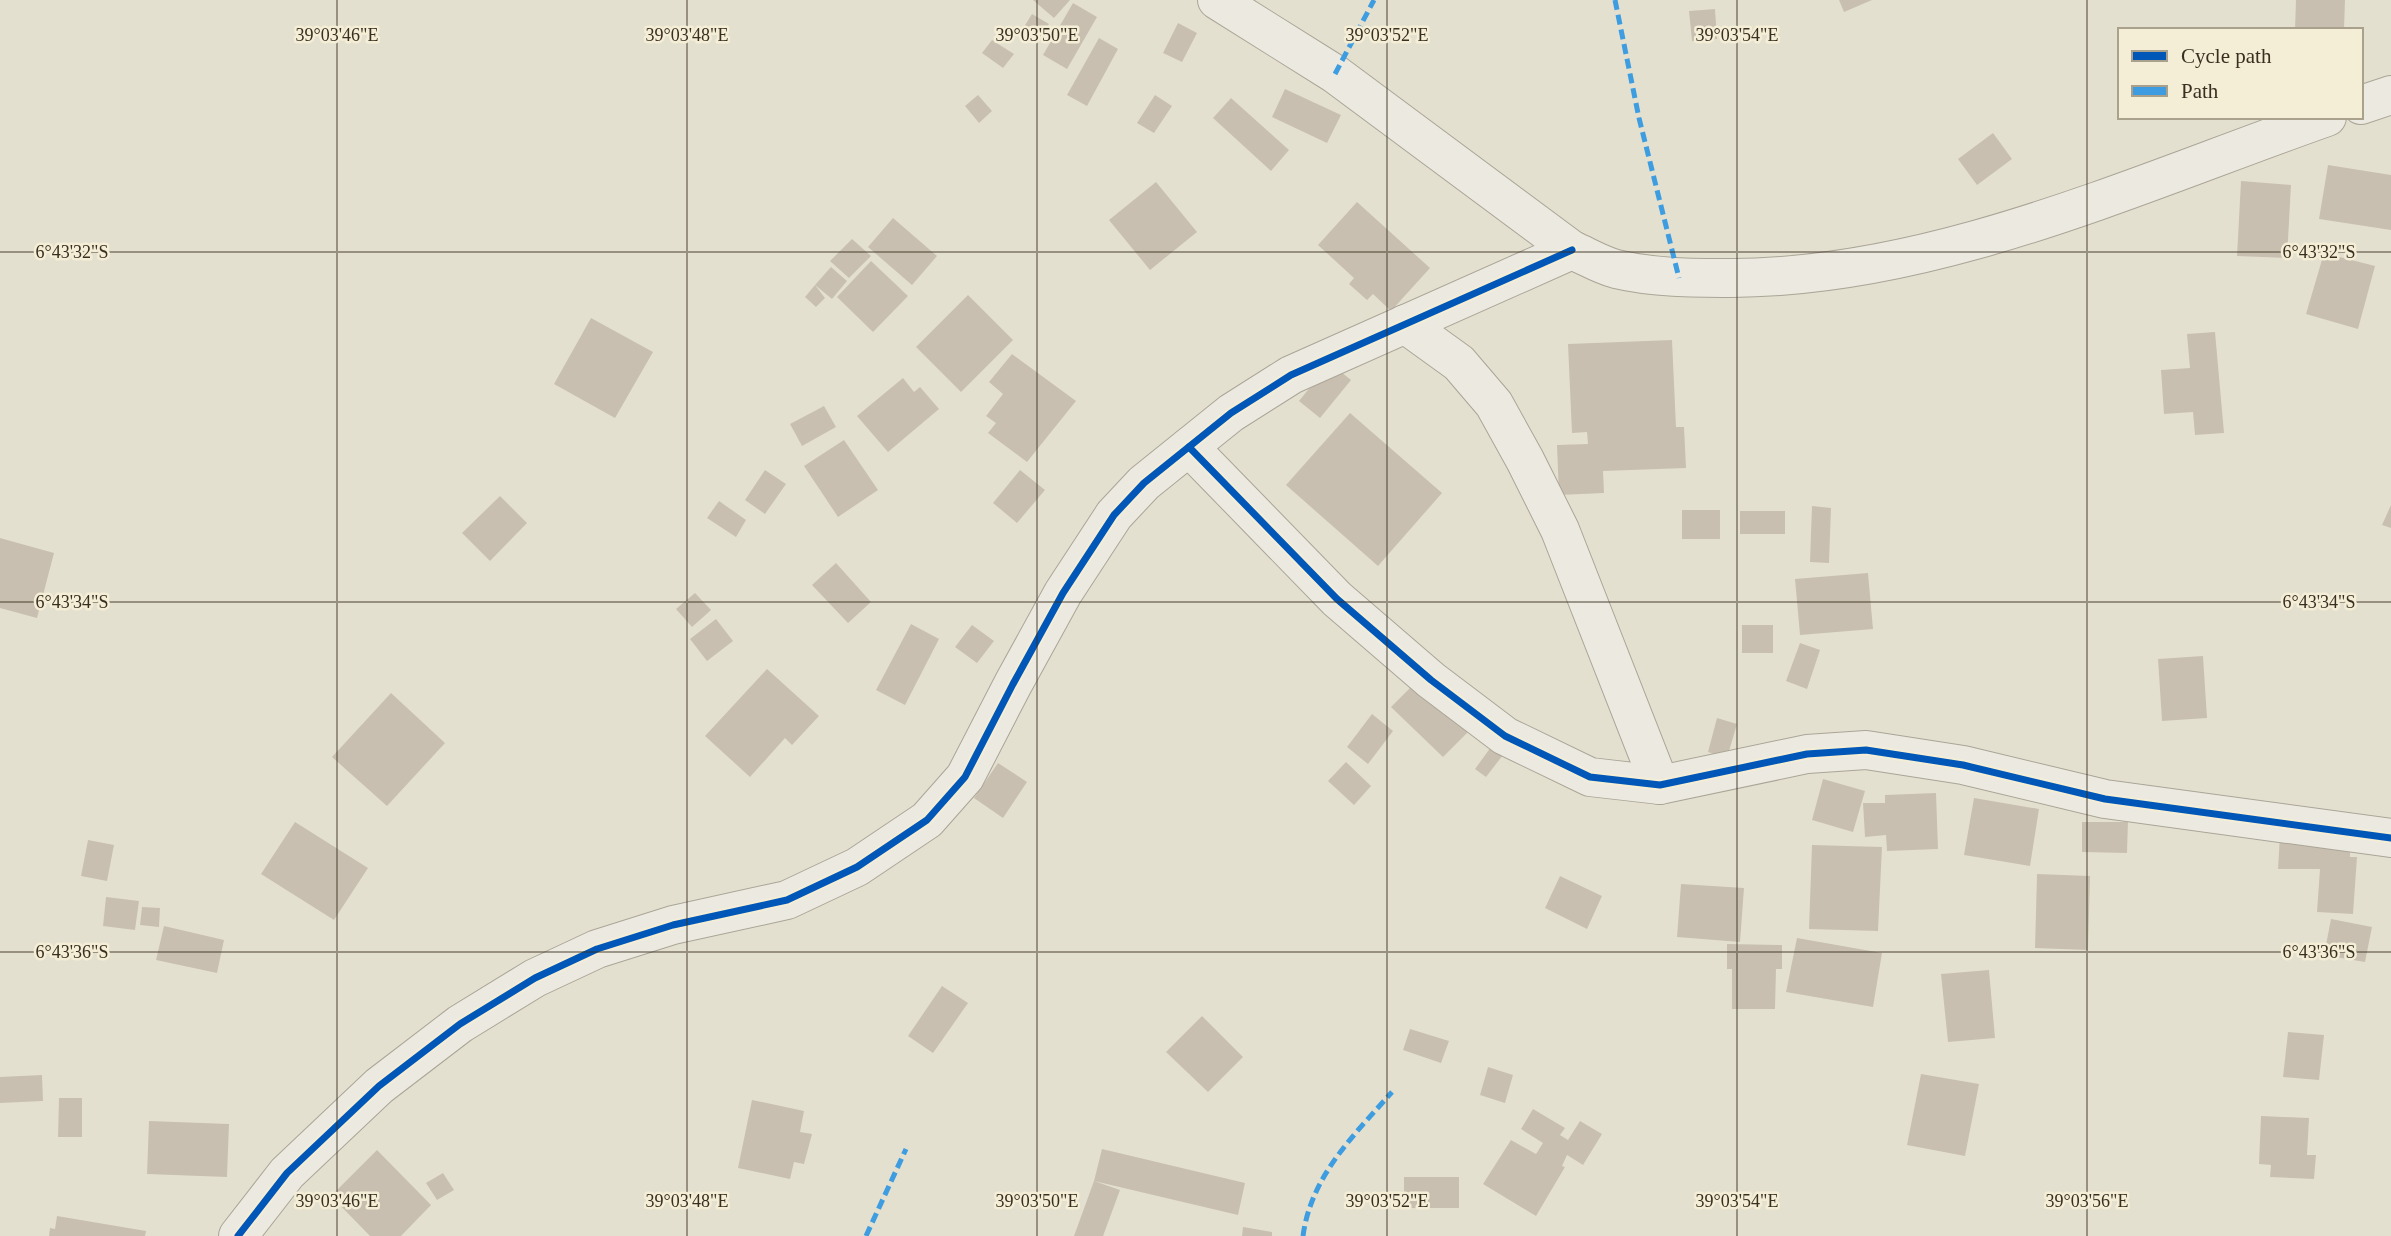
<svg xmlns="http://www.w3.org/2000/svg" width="2391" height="1236" font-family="'Times New Roman',serif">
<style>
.building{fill:#c8bfb0}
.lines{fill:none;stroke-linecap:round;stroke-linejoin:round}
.minor-casing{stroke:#aaa597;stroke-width:40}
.minor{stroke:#ece9e0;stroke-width:38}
.quiet{stroke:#3e9de0;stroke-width:5;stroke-dasharray:10 5;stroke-linecap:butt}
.cycleway-casing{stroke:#f5eed6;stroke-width:11}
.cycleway{stroke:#0057b8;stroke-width:7}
.ticks{fill:none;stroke:#392e20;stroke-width:2;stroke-opacity:0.45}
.ticks-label{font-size:18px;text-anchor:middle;fill:#392e20;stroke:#f5eed6;stroke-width:5;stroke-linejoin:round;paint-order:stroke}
</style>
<rect width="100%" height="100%" fill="#e4e0cf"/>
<g class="building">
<path d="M1033,0H1070L1054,18Z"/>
<path d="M1839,0H1872L1844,12Z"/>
<path d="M2296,0H2345L2344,30H2295Z"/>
<path d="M1073,3L1097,17L1067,69L1043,55Z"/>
<path d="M1715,9L1717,39L1692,41L1689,11Z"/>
<path d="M1032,14L1049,24L1038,40L1022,30Z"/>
<path d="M1178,23L1197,33L1182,62L1163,53Z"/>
<path d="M1099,38L1118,49L1087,106L1067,95Z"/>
<path d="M992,40L1014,54L1003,68L982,53Z"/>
<path d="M1285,89L1341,115L1327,143L1272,117Z"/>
<path d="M978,95L992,111L979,123L965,106Z"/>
<path d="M1155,95L1172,106L1154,133L1137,123Z"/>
<path d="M1231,98L1289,150L1271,171L1213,118Z"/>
<path d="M1993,133L2012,159L1977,185L1958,159Z"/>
<path d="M2328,165L2391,175V230L2319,219Z"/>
<path d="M2241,181L2291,185L2287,258L2237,256Z"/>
<path d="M1156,182L1197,232L1150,270L1109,220Z"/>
<path d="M1357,202L1430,268L1391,311L1373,294L1367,300L1349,284L1354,278L1318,245Z"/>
<path d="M893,218L937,256L912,285L868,247Z"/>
<path d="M852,239L871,256L849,278L830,261Z"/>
<path d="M2324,253L2375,266L2358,329L2306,314Z"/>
<path d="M871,261L908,296L873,332L837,297Z"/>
<path d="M831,267L847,281L832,299L815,285Z"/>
<path d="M815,285L825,298L816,307L805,297Z"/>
<path d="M968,295L1013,340L961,392L916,347Z"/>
<path d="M591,318L653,352L615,418L554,384Z"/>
<path d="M2215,332L2224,433L2195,435L2193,412L2164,414L2161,370L2190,368L2187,334Z"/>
<path d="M1672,340L1676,427H1684L1686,468L1603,471L1604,493L1559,495L1557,445L1588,444L1587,432L1572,433L1568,344Z"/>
<path d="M1012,354L1076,401L1027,462L988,433L996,423L986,416L1003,394L989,382Z"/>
<path d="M1330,363L1351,380L1320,418L1299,401Z"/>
<path d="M903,378L914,392L920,387L939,409L888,452L857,416Z"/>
<path d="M824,406L836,427L802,446L790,424Z"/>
<path d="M1350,413L1442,493L1378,566L1286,485Z"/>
<path d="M844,440L878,490L838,517L804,466Z"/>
<path d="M765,470L786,484L765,514L745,500Z"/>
<path d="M1020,470L1045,490L1017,523L993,503Z"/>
<path d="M500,496L527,523L490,561L462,533Z"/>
<path d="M719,501L746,520L736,537L707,518Z"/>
<path d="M2391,505V528L2382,525Z"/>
<path d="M1812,506L1831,508L1829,563L1810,562Z"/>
<rect x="1682" y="510" width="38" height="29"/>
<rect x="1740" y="511" width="45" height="23"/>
<path d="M0,538L54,553L37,618L0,608Z"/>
<path d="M836,563L871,602L848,623L812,585Z"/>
<path d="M1868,573L1873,629L1800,635L1795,579Z"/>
<path d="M695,593L711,610L692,627L676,609Z"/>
<path d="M716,619L733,641L707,661L690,639Z"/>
<path d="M911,624L939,639L905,705L876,690Z"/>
<path d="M972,625L994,641L977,663L955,647Z"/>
<rect x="1742" y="625" width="31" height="28"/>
<path d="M1800,643L1820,650L1807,689L1786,681Z"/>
<path d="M2203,656L2207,718L2162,721L2158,659Z"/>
<path d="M767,669L819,716L792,745L785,738L750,777L705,736Z"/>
<path d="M1417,681L1469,731L1443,757L1391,707Z"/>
<path d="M391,693L445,743L387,806L332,757Z"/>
<path d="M1372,714L1393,731L1368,764L1347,747Z"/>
<path d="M1717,718L1737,724L1727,758L1708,752Z"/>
<path d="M1491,747L1503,755L1486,777L1475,769Z"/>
<path d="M1346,762L1371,786L1354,805L1328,781Z"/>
<path d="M998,763L1027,782L1003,818L974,798Z"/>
<path d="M1823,779L1865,791L1853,832L1812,820Z"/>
<path d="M1936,793L1938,849L1887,851L1886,835L1865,837L1863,803H1885V795Z"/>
<path d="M1974,798L2039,809L2030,866L1964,855Z"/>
<path d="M295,822L368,868L334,920L261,874Z"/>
<path d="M2082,822H2128L2127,853L2082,852Z"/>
<path d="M2280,835L2350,837V857H2357L2353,914L2317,912L2320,869H2278Z"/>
<path d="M88,840L114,845L107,881L81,876Z"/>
<path d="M1812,845L1882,847L1878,931L1809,929Z"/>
<path d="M2037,874L2090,876L2088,950L2035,948Z"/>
<path d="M1560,876L1602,896L1587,929L1545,908Z"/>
<path d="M1681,884L1744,888L1740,942L1677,937Z"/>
<path d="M106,897L139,901L135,930L103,926Z"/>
<path d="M142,907L160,908L159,927L140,925Z"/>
<path d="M2331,919L2372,927L2365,962L2324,955Z"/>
<path d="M164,926L224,940L217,973L156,960Z"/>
<path d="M1797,938L1882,953L1873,1007L1786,992Z"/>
<path d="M1727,944L1782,945V969H1776L1775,1009H1732V969H1727Z"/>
<path d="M1989,970L1995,1038L1948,1042L1941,974Z"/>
<path d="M942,986L968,1003L933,1053L908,1036Z"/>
<path d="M1202,1016L1243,1057L1208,1092L1166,1052Z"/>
<path d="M1410,1029L1449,1041L1441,1063L1403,1050Z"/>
<path d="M2288,1032L2324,1035L2319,1080L2283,1077Z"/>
<path d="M1488,1067L1513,1075L1505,1103L1480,1095Z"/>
<path d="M1921,1074L1979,1084L1965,1156L1907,1145Z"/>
<path d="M42,1075L43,1101L0,1103V1077Z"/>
<path d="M59,1098H82V1137H58Z"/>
<path d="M752,1100L804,1111L800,1132L812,1134L804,1164L794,1162L790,1179L738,1168Z"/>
<path d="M1533,1109L1565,1128L1560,1135L1568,1140L1580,1121L1602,1134L1583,1165L1567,1155L1562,1166L1565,1167L1536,1216L1483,1184L1511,1140L1536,1154L1543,1143L1521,1129Z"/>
<path d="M2261,1116L2309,1118L2307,1155H2316L2314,1179L2270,1177L2271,1165L2259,1164Z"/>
<path d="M149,1121L229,1124L227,1177L147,1174Z"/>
<path d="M1102,1149L1245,1183L1238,1215L1094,1181L1120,1190L1103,1236H1074L1094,1181Z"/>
<path d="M377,1150L431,1205L401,1236H370L331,1196Z"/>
<path d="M443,1173L454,1190L437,1200L426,1183Z"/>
<rect x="1404" y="1177" width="55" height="31"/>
<path d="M57,1216L146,1231L145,1236H49L50,1228L55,1229Z"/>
<path d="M1243,1227L1272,1232V1236H1242Z"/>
</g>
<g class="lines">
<defs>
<g id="minor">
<path d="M1217,0L1335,74L1572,250C1586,256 1601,265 1616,269C1654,278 1693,278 1732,278C1936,277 2136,184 2327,117"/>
<path d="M2361,105L2391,95"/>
<path d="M1405,324L1459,363L1494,404L1525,460L1560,530L1660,785"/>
<path d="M1189,447L1337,599L1431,680L1505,736L1590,777L1660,785L1807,754L1866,750L1963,765L2105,799L2391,838"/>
<path d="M238,1236L287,1173L379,1086L460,1024L535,978L597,949L673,925L787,900L857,867L927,820L965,777L1013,684L1063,593L1114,515L1144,483L1231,413L1291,375L1572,250"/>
</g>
</defs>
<use href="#minor" class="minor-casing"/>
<use href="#minor" class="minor"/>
<g class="quiet">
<path d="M1615,0L1639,118L1679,278"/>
<path d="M1335,74L1374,0"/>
<path d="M866,1236L906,1149"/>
<path d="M1303,1236C1311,1176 1354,1135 1392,1092"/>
</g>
<defs>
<g id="cycleway">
<path d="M1189,447L1337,599L1431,680L1505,736L1590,777L1660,785L1807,754L1866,750L1963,765L2105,799L2391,838"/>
<path d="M238,1236L287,1173L379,1086L460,1024L535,978L597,949L673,925L787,900L857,867L927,820L965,777L1013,684L1063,593L1114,515L1144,483L1231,413L1291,375L1572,250"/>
</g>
</defs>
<use href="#cycleway" class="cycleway-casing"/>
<use href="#cycleway" class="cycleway"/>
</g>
<path class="ticks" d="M337,0V1236M687,0V1236M1037,0V1236M1387,0V1236M1737,0V1236M2087,0V1236M0,252H2391M0,602H2391M0,952H2391"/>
<g class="ticks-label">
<text x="337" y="41">39°03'46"E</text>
<text x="687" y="41">39°03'48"E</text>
<text x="1037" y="41">39°03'50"E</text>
<text x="1387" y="41">39°03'52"E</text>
<text x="1737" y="41">39°03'54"E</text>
<text x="72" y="258">6°43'32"S</text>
<text x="2319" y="258">6°43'32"S</text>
<text x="72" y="608">6°43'34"S</text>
<text x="2319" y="608">6°43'34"S</text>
<text x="72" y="958">6°43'36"S</text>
<text x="2319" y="958">6°43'36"S</text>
<text x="337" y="1207">39°03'46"E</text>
<text x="687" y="1207">39°03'48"E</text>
<text x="1037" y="1207">39°03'50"E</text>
<text x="1387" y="1207">39°03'52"E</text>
<text x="1737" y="1207">39°03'54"E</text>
<text x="2087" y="1207">39°03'56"E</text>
</g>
<rect x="2118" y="28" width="245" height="91" fill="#f5eed6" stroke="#aaa18d" stroke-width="2"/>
<rect x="2132" y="51" width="35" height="10" fill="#0057b8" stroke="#aaa18d" stroke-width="2"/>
<text x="2181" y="63" font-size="21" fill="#392e20">Cycle path</text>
<rect x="2132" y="86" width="35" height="10" fill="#3e9de0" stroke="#aaa18d" stroke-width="2"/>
<text x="2181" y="98" font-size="21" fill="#392e20">Path</text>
</svg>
